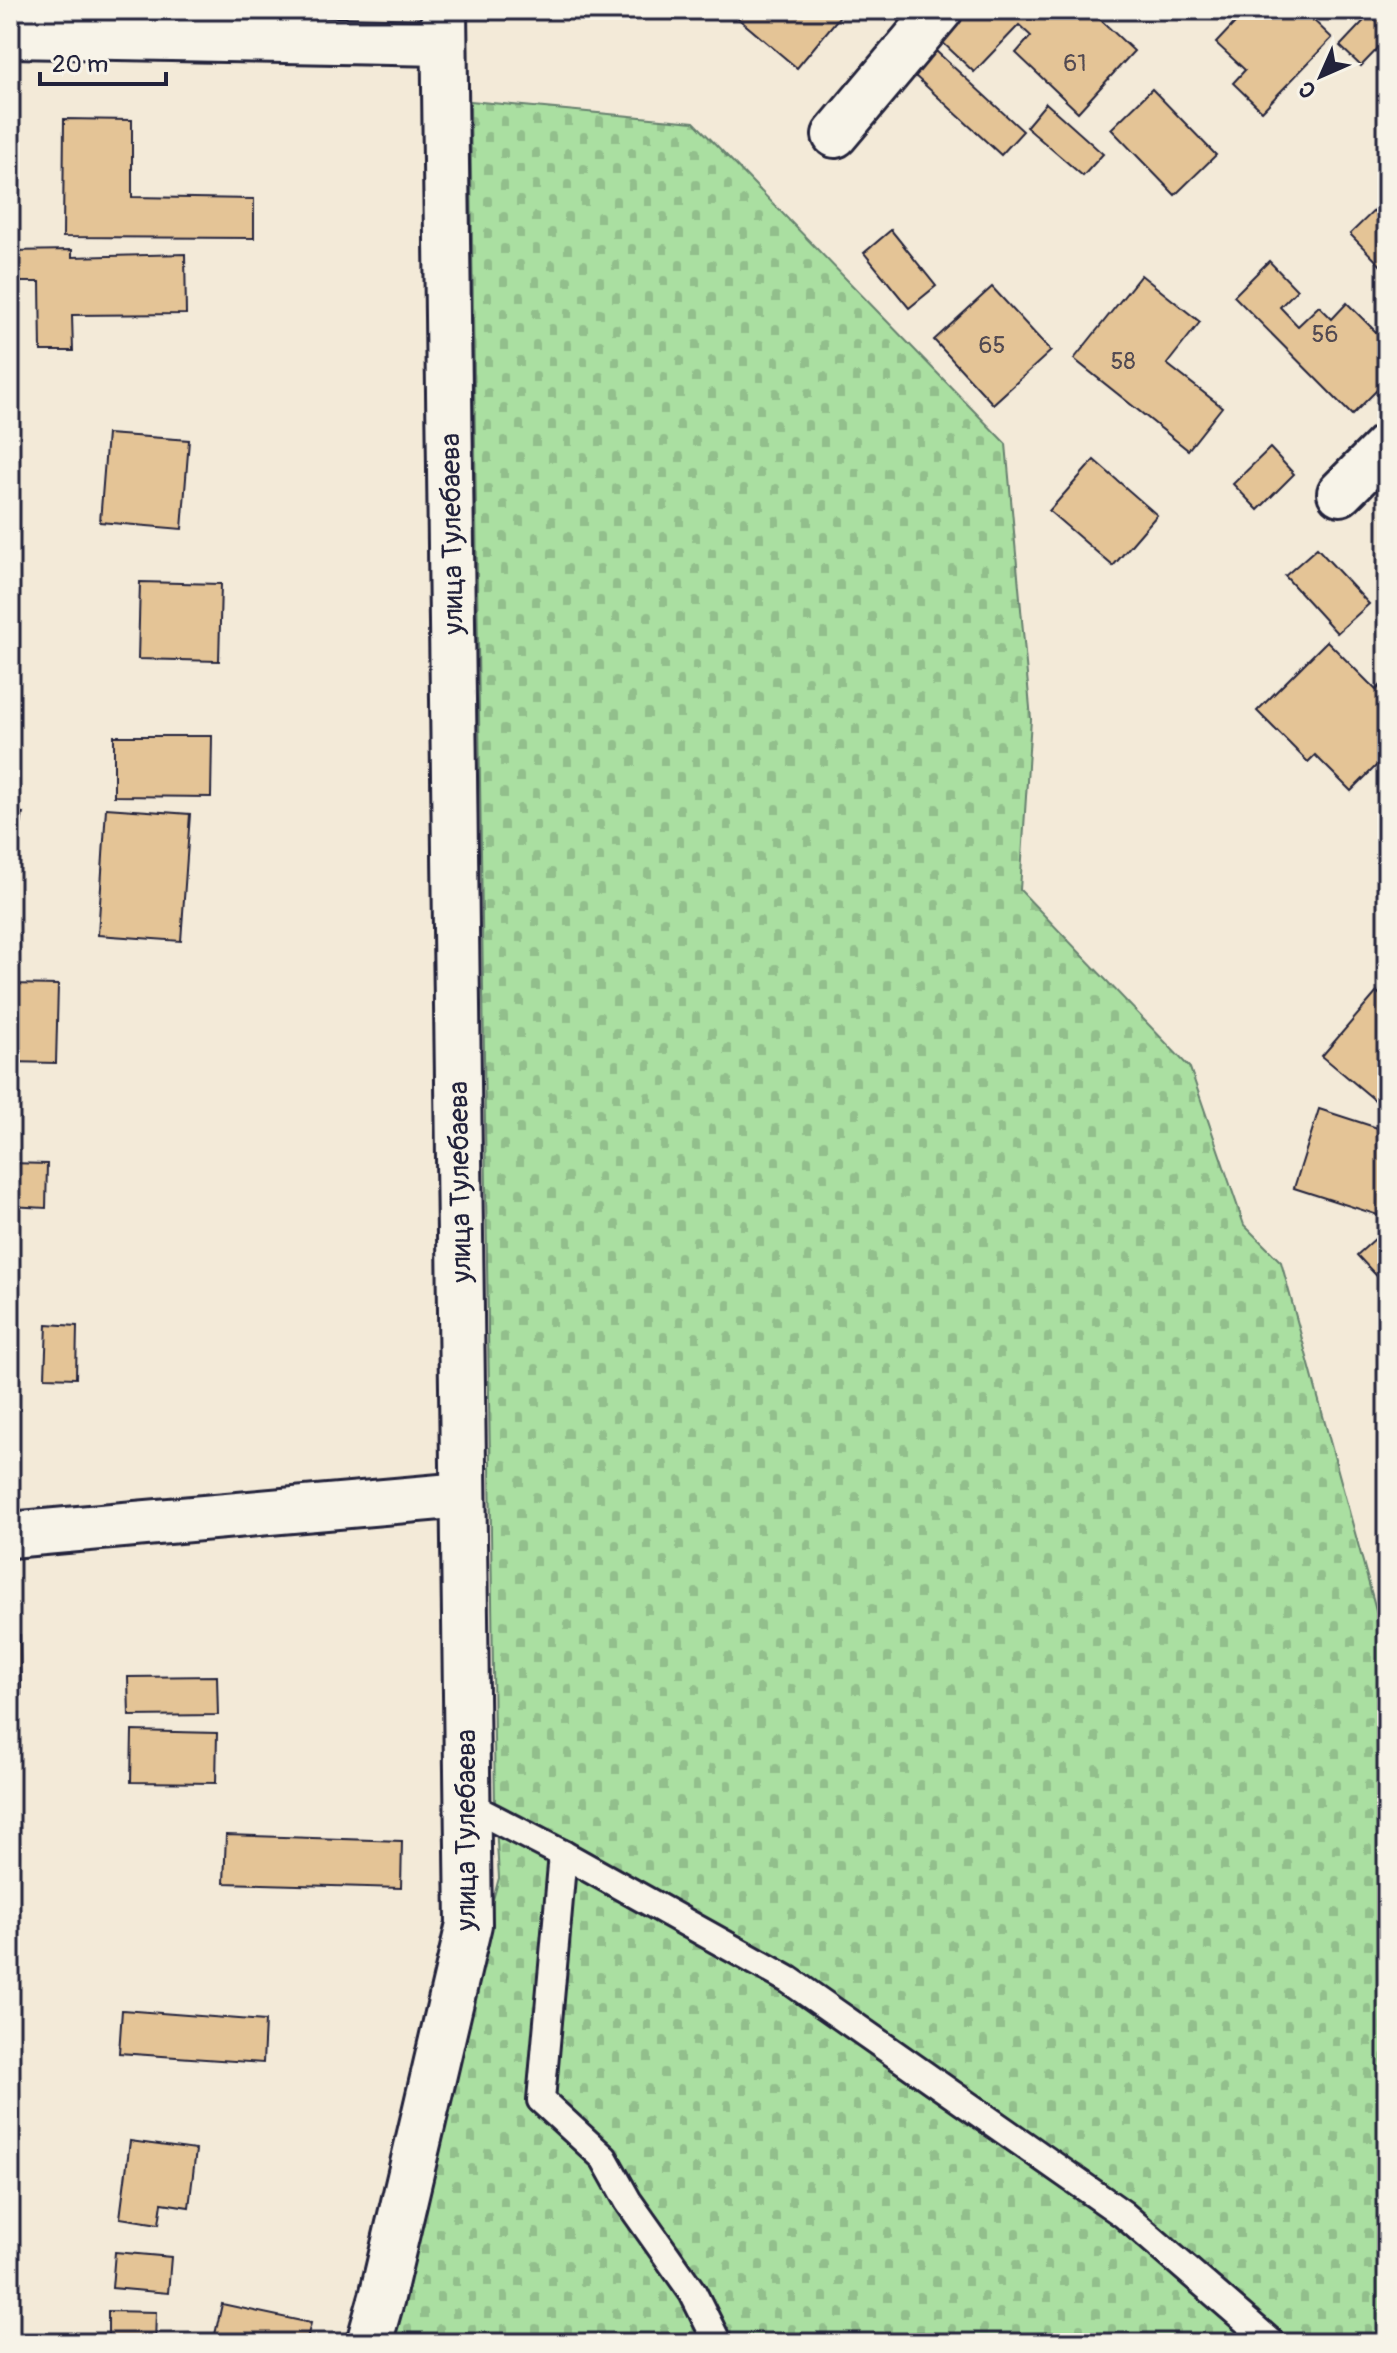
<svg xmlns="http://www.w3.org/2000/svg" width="1397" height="2353" font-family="Pangolin,sans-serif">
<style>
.cemetery{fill:url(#cemetery-stones);stroke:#66806e;stroke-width:2}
.building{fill:#e4c496;stroke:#22223b;stroke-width:2}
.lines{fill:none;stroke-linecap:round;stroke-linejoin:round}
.lane-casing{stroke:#22223b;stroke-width:32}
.street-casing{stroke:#22223b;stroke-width:50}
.secondary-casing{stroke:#22223b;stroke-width:50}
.lane{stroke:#f7f3e8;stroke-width:26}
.street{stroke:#f7f3e8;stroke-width:44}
.secondary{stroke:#f7f3e8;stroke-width:44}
.labels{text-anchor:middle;stroke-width:6;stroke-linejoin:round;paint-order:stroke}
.number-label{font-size:24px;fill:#524a52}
.street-label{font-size:28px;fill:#22223b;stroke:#f7f3e8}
</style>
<defs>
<pattern id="cemetery-stones" width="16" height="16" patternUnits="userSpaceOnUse" patternTransform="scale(2)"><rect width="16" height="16" fill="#aadfa1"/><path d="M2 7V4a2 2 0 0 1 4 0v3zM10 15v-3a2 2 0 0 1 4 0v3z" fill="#92bf8c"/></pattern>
</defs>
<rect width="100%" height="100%" fill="#f3ead8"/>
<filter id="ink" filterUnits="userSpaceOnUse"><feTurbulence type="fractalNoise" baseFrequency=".0125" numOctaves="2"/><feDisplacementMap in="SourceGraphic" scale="16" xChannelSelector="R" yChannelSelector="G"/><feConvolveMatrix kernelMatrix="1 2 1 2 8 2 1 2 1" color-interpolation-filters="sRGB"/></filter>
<g filter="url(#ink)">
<path class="cemetery" d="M470,101L694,122L1006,444L1031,719L1020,890L1190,1068L1244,1225L1281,1262L1387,1650V2343H371L499,1878L495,1806Z"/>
<g class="building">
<path d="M728,10H845L797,68Z"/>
<path d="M967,10H1007L1010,14L1014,10H1090L1134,51L1078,112L1016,53L1031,36L1019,25L974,72L940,40Z"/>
<path d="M1247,10H1303L1332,38L1262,111L1233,83L1245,70L1216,43Z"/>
<path d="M1374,10H1387V39L1361,66L1340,46Z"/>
<path d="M936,51L1023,131L1001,155L914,75Z"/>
<path d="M1152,89L1216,155L1175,195L1111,129Z"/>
<path d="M1046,103L1103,154L1083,176L1026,127Z"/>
<path d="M64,119L132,120V197L254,199V238L63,237Z"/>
<path d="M1387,198V272L1350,234Z"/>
<path d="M891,230L936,286L909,308L864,253Z"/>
<path d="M72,250V257L185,254L186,314L72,315L73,351H41L40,282H10V251Z"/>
<path d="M1269,261L1297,290L1280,307L1298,326L1319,306L1332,319L1347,303L1387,343V380L1352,415L1234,296Z"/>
<path d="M1141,275L1200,322L1167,364L1222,407L1188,450L1074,359Z"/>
<path d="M992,287L1051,351L993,404L934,340Z"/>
<path d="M107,434L189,440L182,529L100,522Z"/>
<path d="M1270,448L1294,474L1258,510L1233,484Z"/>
<path d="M1094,460L1157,515L1113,566L1049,511Z"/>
<path d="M1317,548L1369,604L1337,633L1285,576Z"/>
<path d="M140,582L221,584L219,661L138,659Z"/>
<path d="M1327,641L1376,690L1387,679V755L1351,791L1315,755L1308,762L1257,711Z"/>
<path d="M114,736H212L211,797L114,796Z"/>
<path d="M106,808L190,814L181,941L98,935Z"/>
<path d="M10,812L23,813L17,851L10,850Z"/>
<path d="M10,984L58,985L56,1063L10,1062Z"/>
<path d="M1377,992L1387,1001V1088L1376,1101L1322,1056Z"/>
<path d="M1319,1109L1387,1131V1218L1294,1188Z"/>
<path d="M10,1163L47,1164L46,1208L10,1206Z"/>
<path d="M1387,1228V1287L1357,1255Z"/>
<path d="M47,1324L77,1326L76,1378L45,1377Z"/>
<path d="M10,1635H20L21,1700H10Z"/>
<path d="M217,1676L218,1715L129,1716L128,1677Z"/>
<path d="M132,1731L217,1733L216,1783L131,1782Z"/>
<path d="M226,1835L402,1841L401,1888L224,1883Z"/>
<path d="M122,2010L265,2021L263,2063L119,2053Z"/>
<path d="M130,2141L196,2150L189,2207L162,2203L159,2224L120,2218Z"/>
<path d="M115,2252L171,2257L168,2293L112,2288Z"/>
<path d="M222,2304L311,2323L306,2343H213Z"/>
<path d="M108,2311L156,2312L155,2343H108Z"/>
</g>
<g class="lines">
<defs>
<g id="lane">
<path d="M466,1804L563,1854L789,1980L1123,2214L1272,2343"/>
<path d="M563,1854L541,2100L604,2158L628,2201L693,2293L718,2343"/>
</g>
<g id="street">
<path d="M10,35L444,43"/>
<path d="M835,135L940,10"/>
<path d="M1340,493L1387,446"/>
<path d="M10,1535L463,1495"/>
</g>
<path id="secondary" d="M369,2343L382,2297L469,1924L444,10"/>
</defs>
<use href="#lane" class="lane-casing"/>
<use href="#street" class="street-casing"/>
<use href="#secondary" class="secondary-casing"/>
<use href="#lane" class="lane"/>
<use href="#street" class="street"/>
<use href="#secondary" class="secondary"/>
</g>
</g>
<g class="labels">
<g class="number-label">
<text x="1075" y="71">61</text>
<text x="1325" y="342">56</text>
<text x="992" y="353">65</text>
<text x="1123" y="369">58</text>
</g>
<g class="street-label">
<text transform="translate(451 534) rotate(-91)" y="10">улица Тулебаева</text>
<text transform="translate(459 1182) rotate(-91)" y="10">улица Тулебаева</text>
<text transform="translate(465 1830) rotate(-90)" y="10">улица Тулебаева</text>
</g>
</g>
<rect width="1397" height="2353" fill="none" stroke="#f7f3e8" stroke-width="40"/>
<rect x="20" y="20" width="1357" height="2313" fill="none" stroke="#22223b" stroke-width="3" filter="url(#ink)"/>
<g transform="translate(1321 76) rotate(225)" stroke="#f7f3e8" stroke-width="6" paint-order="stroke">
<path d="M0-6L14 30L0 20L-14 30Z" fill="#22223b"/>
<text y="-12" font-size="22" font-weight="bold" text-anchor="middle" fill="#22223b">С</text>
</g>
<path d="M40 72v12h126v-12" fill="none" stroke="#22223b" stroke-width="4"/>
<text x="52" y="72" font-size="24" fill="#22223b" stroke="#f7f3e8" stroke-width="6" paint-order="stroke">20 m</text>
</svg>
